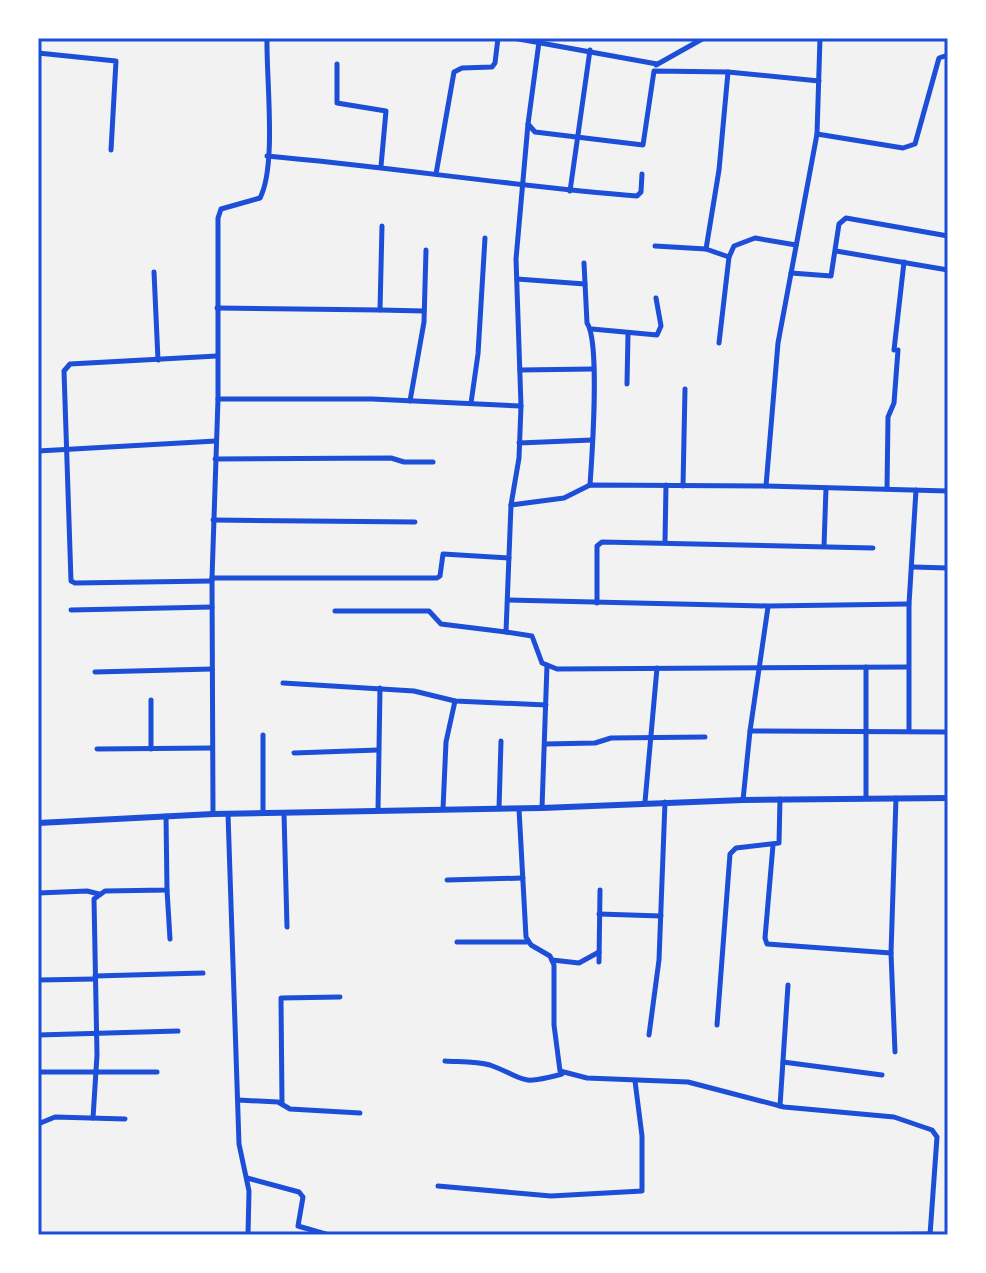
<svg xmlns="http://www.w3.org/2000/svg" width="986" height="1273" font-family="Karla,sans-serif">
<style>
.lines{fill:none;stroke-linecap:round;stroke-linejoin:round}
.minor{stroke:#1d4ed8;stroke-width:5}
.tertiary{stroke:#1d4ed8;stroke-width:6}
.neatline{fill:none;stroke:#1d4ed8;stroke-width:3}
</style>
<rect width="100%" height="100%" fill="#f2f2f2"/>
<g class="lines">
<g class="minor">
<path d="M513,38L657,64"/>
<path d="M539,42L528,124L535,132L643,145L654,71L728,72L719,170L706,249L655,246"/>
<path d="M38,53L116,61L111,150"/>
<path d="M337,64V103L386,111L381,166"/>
<path d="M656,65L704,38"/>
<path d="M728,72L819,81"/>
<path d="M817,134L903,148L915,144L939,58L948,55"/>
<path d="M267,156C391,167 513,186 637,196L641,192L642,174"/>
<path d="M436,174L454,72L462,68L492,67L495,63L498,38"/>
<path d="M570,191L590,50"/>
<path d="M706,249L729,257"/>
<path d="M836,251L948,270"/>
<path d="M584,263L587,323C600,341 592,457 590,485"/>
<path d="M154,272L158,360"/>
<path d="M791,273L831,276L839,224L846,218L948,236"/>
<path d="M517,279L585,284"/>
<path d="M217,308L380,310L382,226"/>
<path d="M380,310L424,311"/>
<path d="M592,329L657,335L661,326L656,298"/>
<path d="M719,343L729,257L734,246L755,238L796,245"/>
<path d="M894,350L904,262"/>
<path d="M520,370L593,369"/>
<path d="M627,384L628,334"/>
<path d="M218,399H372L521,406"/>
<path d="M410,401L424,322L426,250"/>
<path d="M471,403L478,354L485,238"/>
<path d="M519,443L592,440"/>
<path d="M38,451L216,441"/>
<path d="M215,459L391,458L404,462H433"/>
<path d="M683,486L685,389"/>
<path d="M766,486L778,343L817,134L820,38"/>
<path d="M887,489L888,417L894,403L898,350"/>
<path d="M511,505L519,458L521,406L516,259L528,124"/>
<path d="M213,520L415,522"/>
<path d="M665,542L666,485"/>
<path d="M824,546L826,488"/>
<path d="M913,567L948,568"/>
<path d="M212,578H437L440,576L443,554L509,558"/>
<path d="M212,581L75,583L71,581L64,371L70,364L217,356"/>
<path d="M508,600L768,606L909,604"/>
<path d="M597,603V546L602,542L873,548"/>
<path d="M71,610L212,607"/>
<path d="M335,611H429L441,624L506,632L511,505L564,498L590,485L766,486L948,491"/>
<path d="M506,632L532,636L542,663L557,669L908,667"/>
<path d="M866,667V798"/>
<path d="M95,672L212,669"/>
<path d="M283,683L414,691L455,701L546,705"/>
<path d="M750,731L948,732"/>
<path d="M909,731V604L916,490"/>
<path d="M263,735V813"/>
<path d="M545,744L595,743L611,738L705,737"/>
<path d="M97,749L212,748"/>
<path d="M151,749V700"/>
<path d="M294,753L378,750"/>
<path d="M743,800L750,731L768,607"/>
<path d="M645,802L657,668"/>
<path d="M542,808L547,665"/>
<path d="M443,809L446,742L455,701"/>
<path d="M499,809L501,741"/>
<path d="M519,809L526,937L531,945L550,956L554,965V1025L560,1071L587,1078L688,1082L784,1107L894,1117L932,1130L937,1137L930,1235"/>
<path d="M378,811L380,688"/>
<path d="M284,813L287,927"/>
<path d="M213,814L212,578L218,399V218L221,209L260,198C277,165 266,78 267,38"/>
<path d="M228,814L239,1144L249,1191L248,1235"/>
<path d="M773,845L765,938L767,944L891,953"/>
<path d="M447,880L523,878"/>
<path d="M167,890L170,939"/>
<path d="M38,893L87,891L99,894"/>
<path d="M599,914L661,916"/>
<path d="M457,942H527"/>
<path d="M552,960L579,963L599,952"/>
<path d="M599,962L600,890"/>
<path d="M95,976L203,973"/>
<path d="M38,980L95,979"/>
<path d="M717,1025L730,854L736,848L779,843L780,799"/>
<path d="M38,1035L178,1031"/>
<path d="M649,1035L659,960L665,802"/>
<path d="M895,1052L891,953L896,798"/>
<path d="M445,1061C459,1062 476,1061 490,1065C528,1079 517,1086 562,1074"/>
<path d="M783,1062L882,1075"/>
<path d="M38,1072H157"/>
<path d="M238,1100L278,1102L290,1109L360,1113"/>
<path d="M282,1104L281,998L340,997"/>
<path d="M780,1106L788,985"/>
<path d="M93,1118L97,1055L94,899L105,891L167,890L166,816"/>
<path d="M38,1124L55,1117L125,1119"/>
<path d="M247,1178L299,1192L303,1197L298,1226L329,1235"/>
<path d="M438,1186L551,1196L642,1191V1136L635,1081"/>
<path d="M856,1235L930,1234"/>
</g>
<path class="tertiary" d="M38,823L213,814L542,808L743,800L948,798"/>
</g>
<rect width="986" height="1273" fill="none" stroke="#ffffff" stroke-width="80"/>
<rect x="40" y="40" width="906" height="1193" class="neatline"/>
</svg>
